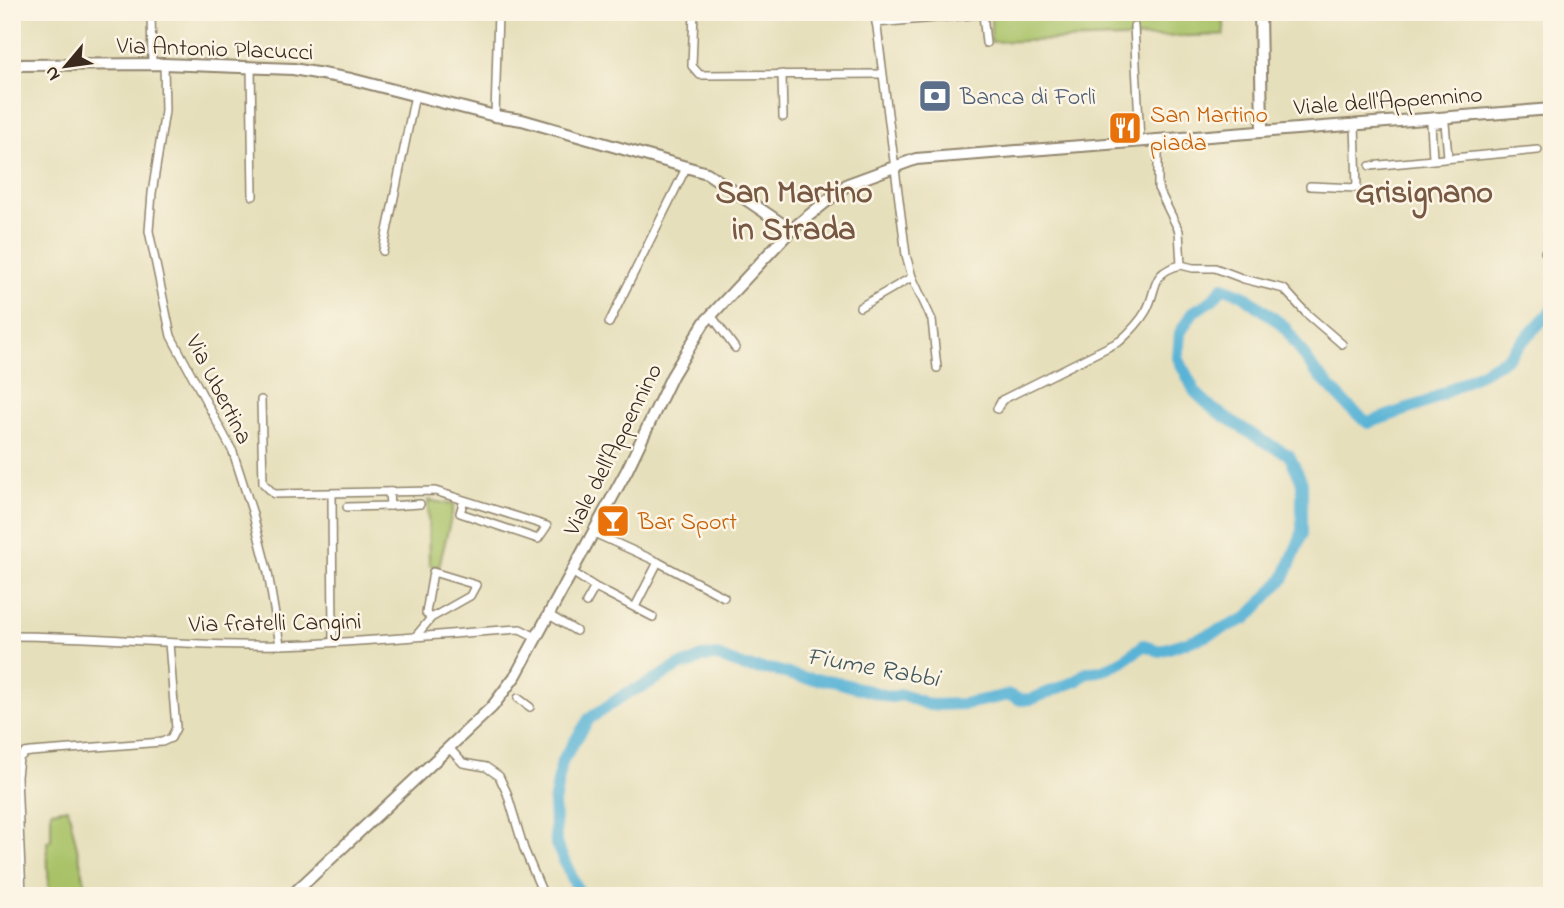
<svg xmlns="http://www.w3.org/2000/svg" width="1564" height="908" font-family="'Indie Flower',sans-serif">
<style>
.green{fill:#a9c268;stroke:#727643;stroke-width:2}
.lines{fill:none;stroke-linecap:round;stroke-linejoin:round}
.river{stroke:#58b3d6;stroke-width:12}
.minor-casing{stroke:#90846c;stroke-width:10}
.secondary-casing{stroke:#90846c;stroke-width:14}
.minor{stroke:#fff;stroke-width:7}
.secondary{stroke:#fff;stroke-width:10}
.labels{text-anchor:middle;stroke-width:5;stroke-linejoin:round;paint-order:stroke}
.street-label{font-size:24px;fill:#3b2a1e;stroke:#fcf5e5}
.service-label{font-size:24px;fill:#4e5e75;stroke:#fcf5e5;text-anchor:start}
.food-label{font-size:24px;fill:#c56008;stroke:#fcf5e5;text-anchor:start}
.water-label{font-size:26px;font-style:italic;fill:#455a5e;stroke:#fcf5e5}
.district-label{font-size:32px;font-weight:bold;fill:#775843;stroke:#fcf5e5}
</style>
<rect width="100%" height="100%" fill="#fcf5e5"/>
<filter id="ink" filterUnits="userSpaceOnUse"><feTurbulence type="fractalNoise" baseFrequency=".0143" numOctaves="2"/><feDisplacementMap in="SourceGraphic" scale="14" xChannelSelector="R" yChannelSelector="G"/><feConvolveMatrix kernelMatrix="1 2 1 2 8 2 1 2 1" color-interpolation-filters="sRGB"/></filter>
<filter id="wash" filterUnits="userSpaceOnUse"><feTurbulence type="fractalNoise" baseFrequency=".00686" numOctaves="4" result="noise"/><feDisplacementMap in="SourceGraphic" scale="28" xChannelSelector="R" yChannelSelector="G"/><feGaussianBlur stdDeviation="1.57" result="paint"/><feColorMatrix in="noise" values="0 0 0 0 0 0 0 0 0 0 0 0 0 0 0 0 0 1.4 0 .05"/><feComposite in="paint" operator="in"/></filter>
<g filter="url(#wash)">
<rect width="100%" height="100%" fill="#e6dfbb"/>
<g class="green">
<path d="M991,12H1224V35L991,42Z"/>
<path d="M428,500L454,505L439,567L429,565Z"/>
<path d="M68,808L88,896H49L47,841L51,840V811Z"/>
</g>
<g class="lines">
<path class="river" d="M581,896L556,844L554,803L562,761L589,719L627,693L644,686L680,665L691,663L701,657L717,656L745,667L774,670L803,678L833,681L891,697L902,695L930,705L964,704L1009,695L1021,700L1032,699L1076,681L1087,672C1109,673 1127,658 1144,645L1159,651L1203,637L1247,618L1284,578L1302,534V482L1289,455L1261,440L1213,409L1195,392L1178,358L1180,333L1193,312L1211,301L1223,287L1243,295L1284,326L1314,370L1350,408L1368,423L1427,402L1506,359L1552,310"/>
</g>
</g>
<g filter="url(#ink)">
<g class="lines">
<defs>
<g id="minor">
<path d="M151,12L152,64"/>
<path d="M694,12L692,66L700,75L882,74"/>
<path d="M876,23L983,14L986,43"/>
<path d="M1134,26L1140,141"/>
<path d="M164,64L165,111L152,193L149,231L171,336L233,452L252,511L268,573L280,645"/>
<path d="M251,67L253,196"/>
<path d="M782,74L783,117"/>
<path d="M495,116L498,12"/>
<path d="M1437,124L1445,123L1448,157"/>
<path d="M1433,158L1431,124H1437L1436,116"/>
<path d="M1370,166L1538,150"/>
<path d="M1310,186L1357,188L1355,123"/>
<path d="M383,251L415,95"/>
<path d="M1545,252H1552"/>
<path d="M1181,265L1193,268H1215L1244,279L1284,289L1306,313L1342,344"/>
<path d="M912,277L932,320L937,368"/>
<path d="M860,307L912,277L906,255L875,12"/>
<path d="M711,315L735,348"/>
<path d="M609,323L686,168"/>
<path d="M261,400L263,483L274,494L435,491L547,526L538,539L460,513L464,500"/>
<path d="M997,409L1002,400L1120,341C1130,332 1139,323 1146,311C1159,287 1149,273 1181,265L1179,231L1158,188V139"/>
<path d="M389,492L390,506L420,504"/>
<path d="M332,494L333,641"/>
<path d="M347,507L390,506"/>
<path d="M594,533L658,562L724,597"/>
<path d="M572,572L595,587L653,617"/>
<path d="M586,603L595,587"/>
<path d="M635,607L658,562"/>
<path d="M549,615L576,631"/>
<path d="M12,636C102,636 190,647 280,645C360,643 440,634 520,629L536,637"/>
<path d="M416,636L431,618L470,596L476,585L433,572L426,613L431,618"/>
<path d="M518,698L530,707"/>
<path d="M448,747L463,763L486,767L499,776L507,793L524,849L544,896"/>
<path d="M22,896L17,777L19,758L25,753L31,752L162,742L171,738L176,728L169,643"/>
</g>
<g id="secondary">
<path d="M1260,12L1262,130"/>
<path d="M12,65L164,64L293,69L351,79L495,116L522,120L707,173L791,230"/>
<path d="M291,896L492,707L516,675L627,470L672,376L704,323L791,230L848,184L916,159L1552,109"/>
</g>
</defs>
<use href="#minor" class="minor-casing"/>
<use href="#secondary" class="secondary-casing"/>
<use href="#minor" class="minor"/>
<use href="#secondary" class="secondary"/>
</g>
</g>
<defs>
<symbol id="bank-square" viewBox="-11 -11 22 22"><rect x="-9" y="-9" width="18" height="18" rx="4" fill="#5c6f8a" stroke="#fcf5e5"/><path d="M-6-4H6V4H-6ZM0-2.3a2.3 2.3 0 1 0 0 4.6a2.3 2.3 0 1 0 0-4.6Z" fill="#fff"/></symbol>
<symbol id="restaurant-square" viewBox="-11 -11 22 22"><rect x="-9" y="-9" width="18" height="18" rx="4" fill="#e8710a" stroke="#fcf5e5"/><path d="M-5-6h1v4h1v-4h1v4h1v-4h1v5L-1.5 .5V6h-2V.5L-5-1ZM5-6V6H3V1.5H1.5Q1.5-4 5-6Z" fill="#fff"/></symbol>
<symbol id="bar-square" viewBox="-11 -11 22 22"><rect x="-9" y="-9" width="18" height="18" rx="4" fill="#e8710a" stroke="#fcf5e5"/><path d="M-6-5H6L.8 .8V4.5H3.5V6h-7V4.5H-.8V.8Z" fill="#fff"/></symbol>
</defs>
<g fill-rule="evenodd">
<use href="#bank-square" x="916" y="77" width="38" height="38"/>
<use href="#restaurant-square" x="1106" y="109" width="38" height="38"/>
<use href="#bar-square" x="594" y="502" width="38" height="38"/>
</g>
<g class="labels">
<g class="street-label">
<text transform="translate(215 48) rotate(2)" y="8">Via Antonio Placucci</text>
<text transform="translate(1388 100) rotate(-4)" y="8">Viale dell'Appennino</text>
<text transform="translate(220 389) rotate(63)" y="8">Via Ubertina</text>
<text transform="translate(612 449) rotate(-63)" y="8">Viale dell'Appennino</text>
<text transform="translate(275 622) rotate(-1)" y="8">Via fratelli Cangini</text>
</g>
<g class="service-label">
<text x="960" y="104">Banca di Forlì</text>
</g>
<g class="food-label">
<text x="1150" y="122">San Martino<tspan x="1150" dy="28">piada</tspan></text>
<text x="638" y="529">Bar Sport</text>
</g>
<g class="water-label">
<text transform="translate(873 666) rotate(10)" y="9">Fiume Rabbi</text>
</g>
<g class="district-label">
<text x="794" y="202">San Martino<tspan x="794" dy="37">in Strada</tspan></text>
<text x="1424" y="202">Grisignano</text>
</g>
</g>
<rect width="1564" height="908" fill="none" stroke="#fcf5e5" stroke-width="42"/>
<g transform="translate(66 66) rotate(241)" stroke="#fcf5e5" stroke-width="5" paint-order="stroke">
<path d="M0-5L12 26L0 18L-12 26Z" fill="#3b2a1e"/>
<text y="-10" font-size="19" font-weight="bold" text-anchor="middle" fill="#3b2a1e">N</text>
</g>
</svg>
